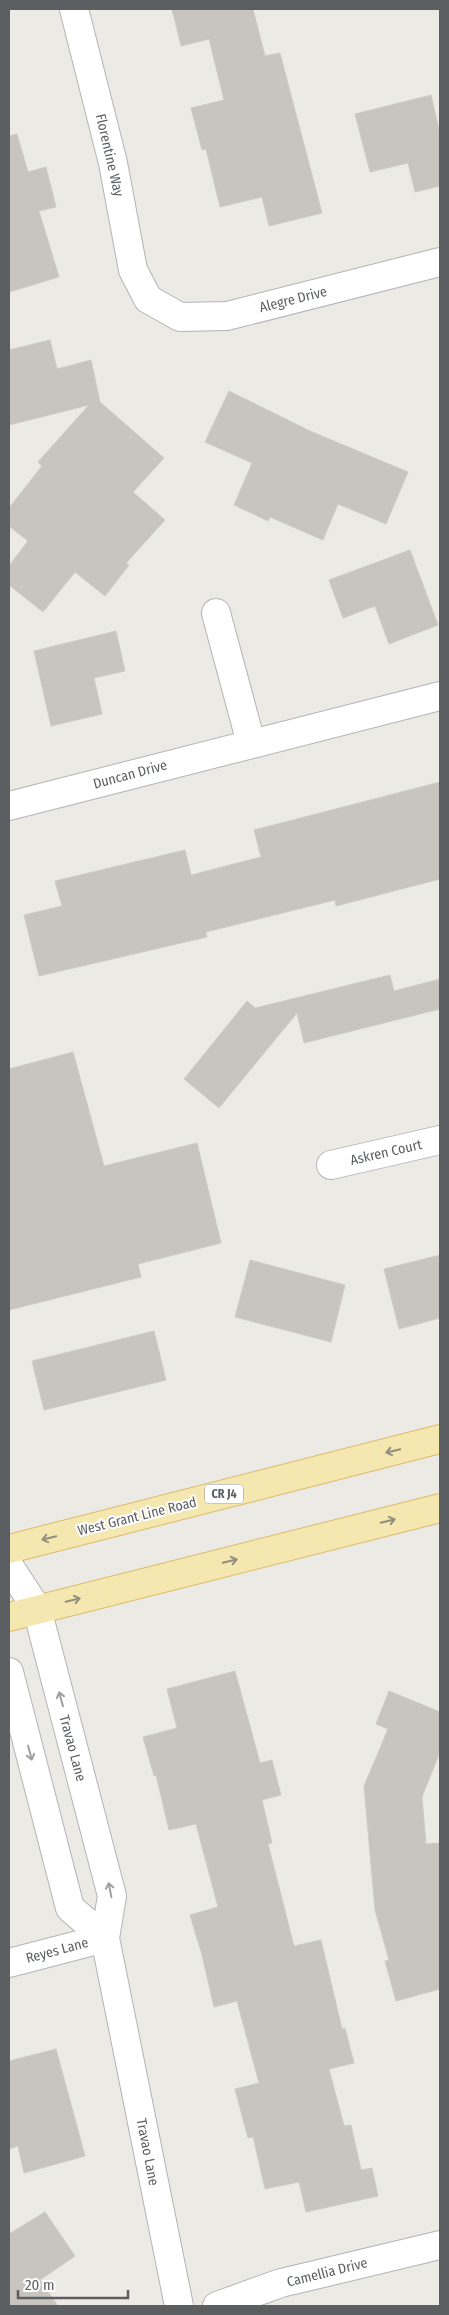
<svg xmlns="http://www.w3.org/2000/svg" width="449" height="2315" font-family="'Fira Sans Condensed',sans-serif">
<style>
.building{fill:#c8c5c0;stroke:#d0ccc3}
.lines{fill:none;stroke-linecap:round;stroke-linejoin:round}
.minor-casing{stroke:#b1b4b7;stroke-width:30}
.major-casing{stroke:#dfba6a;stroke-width:30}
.minor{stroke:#fff;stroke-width:28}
.major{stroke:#f5e7b0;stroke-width:28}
.oneway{stroke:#928f7d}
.oneway2{stroke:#9d9fa1}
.labels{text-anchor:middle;stroke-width:4;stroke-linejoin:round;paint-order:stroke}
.shield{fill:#fff;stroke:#8d8f91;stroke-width:1}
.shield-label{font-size:12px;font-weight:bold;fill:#5c5f62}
.street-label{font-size:14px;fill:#5c5f62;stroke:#fff}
</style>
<rect width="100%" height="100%" fill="#eceae4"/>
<g class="building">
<path d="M172,9H253L265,56L280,53L322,213L269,226L262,197L220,207L206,149L202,150L191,108L224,100L209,39L181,46Z"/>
<path d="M431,95L440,134V186L415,192L408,163L370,172L355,114Z"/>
<path d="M17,134L28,172L46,167L56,207L39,211L59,277L9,292V136Z"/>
<path d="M50,340L57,369L91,360L100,402L164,458L133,492L165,520L126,563L129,565L105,596L75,572L43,612L9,585V566L28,541L9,526V508L42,466L38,462L89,405L9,425V350Z"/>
<path d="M229,391L310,431L408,472L386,524L338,504L323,540L270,517L268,521L234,505L252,463L205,442Z"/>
<path d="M410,550L438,625L389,644L375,606L343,618L329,580Z"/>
<path d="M116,631L125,671L94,678L102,714L51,726L34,651Z"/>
<path d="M440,782V879L336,906L335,900L206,932L207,937L39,976L24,915L62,906L55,881L185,850L191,875L261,857L254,830Z"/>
<path d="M390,975L394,991L440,979V1009L304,1043L297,1013L219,1108L184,1079L247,1001L255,1008Z"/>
<path d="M73,1052L104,1166L197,1143L221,1243L138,1264L141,1277L9,1310V1069Z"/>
<path d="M440,1255V1318L399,1329L384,1269Z"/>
<path d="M250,1260L345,1285L331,1342L235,1317Z"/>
<path d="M154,1331L166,1380L44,1410L32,1361Z"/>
<path d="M235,1671L260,1763L272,1760L281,1795L262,1800L272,1843L268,1844L294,1946L321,1940L342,2029L345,2028L354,2063L329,2069L344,2126L351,2125L361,2170L372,2168L378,2196L306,2212L299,2182L265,2189L253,2137L248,2138L235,2089L259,2083L237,2001L214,2007L202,1955L190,1915L218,1907L196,1824L169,1830L156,1775L154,1776L143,1737L177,1728L167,1689Z"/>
<path d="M389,1691L440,1712V1752L422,1797L426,1844L440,1843V1989L396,2001L385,1961L389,1960L375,1910L364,1786L388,1729L376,1724Z"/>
<path d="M56,2049L85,2156L24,2173L18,2146L9,2149V2061Z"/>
<path d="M45,2212L75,2256L40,2280L58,2306H9V2234Z"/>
</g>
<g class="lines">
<defs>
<g id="minor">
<path d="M74,9L113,163L133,270L148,299L180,317L227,316L440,262"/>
<path d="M216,613L251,743"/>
<path d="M9,806L440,696"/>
<path d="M331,1165L440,1140"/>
<path d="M9,1566L37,1609L112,1896L105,1938L179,2306"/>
<path d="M9,1672L70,1908L105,1938"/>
<path d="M9,1963L105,1938"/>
<path d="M217,2306L281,2283L440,2245"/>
</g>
<g id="major">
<path d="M9,1549L440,1439"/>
<path d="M9,1617L440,1508"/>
</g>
</defs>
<use href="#minor" class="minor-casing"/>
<use href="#major" class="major-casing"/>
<use href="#minor" class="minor"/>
<use href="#major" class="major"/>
</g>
<defs><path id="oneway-shaft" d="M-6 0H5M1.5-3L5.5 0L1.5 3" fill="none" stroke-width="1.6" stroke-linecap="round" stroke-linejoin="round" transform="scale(1.25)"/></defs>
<g class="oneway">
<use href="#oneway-shaft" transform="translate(393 1451) rotate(166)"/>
<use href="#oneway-shaft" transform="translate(388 1521) rotate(-14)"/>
<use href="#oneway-shaft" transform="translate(49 1538) rotate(166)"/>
<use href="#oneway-shaft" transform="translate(230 1561) rotate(-14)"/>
<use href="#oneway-shaft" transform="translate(73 1600) rotate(-14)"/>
</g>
<g class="oneway2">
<use href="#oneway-shaft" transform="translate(61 1699) rotate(-105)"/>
<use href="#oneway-shaft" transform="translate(30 1753) rotate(75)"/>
<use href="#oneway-shaft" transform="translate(110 1890) rotate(-101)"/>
</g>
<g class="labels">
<rect class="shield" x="205" y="1484.5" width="38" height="19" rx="4"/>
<g class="shield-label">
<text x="224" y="1498">CR J4</text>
</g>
<g class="street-label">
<text transform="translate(110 155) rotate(77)" y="5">Florentine Way</text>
<text transform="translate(293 299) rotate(-14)" y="5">Alegre Drive</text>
<text transform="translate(130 774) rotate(-15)" y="5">Duncan Drive</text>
<text transform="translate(386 1152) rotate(-13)" y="5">Askren Court</text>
<text transform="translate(137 1516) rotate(-14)" y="5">West Grant Line Road</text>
<text transform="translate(73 1748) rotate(75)" y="5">Travao Lane</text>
<text transform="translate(57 1950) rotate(-15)" y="5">Reyes Lane</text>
<text transform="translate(148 2152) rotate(79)" y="5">Travao Lane</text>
<text transform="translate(327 2272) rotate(-14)" y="5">Camellia Drive</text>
</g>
</g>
<rect width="449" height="2315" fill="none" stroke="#5c5f62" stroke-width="20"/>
<path d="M18 2290v8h110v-8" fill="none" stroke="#5c5f62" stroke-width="2.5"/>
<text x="25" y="2290" font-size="15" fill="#5c5f62" stroke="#ffffff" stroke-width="4" paint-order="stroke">20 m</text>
</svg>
